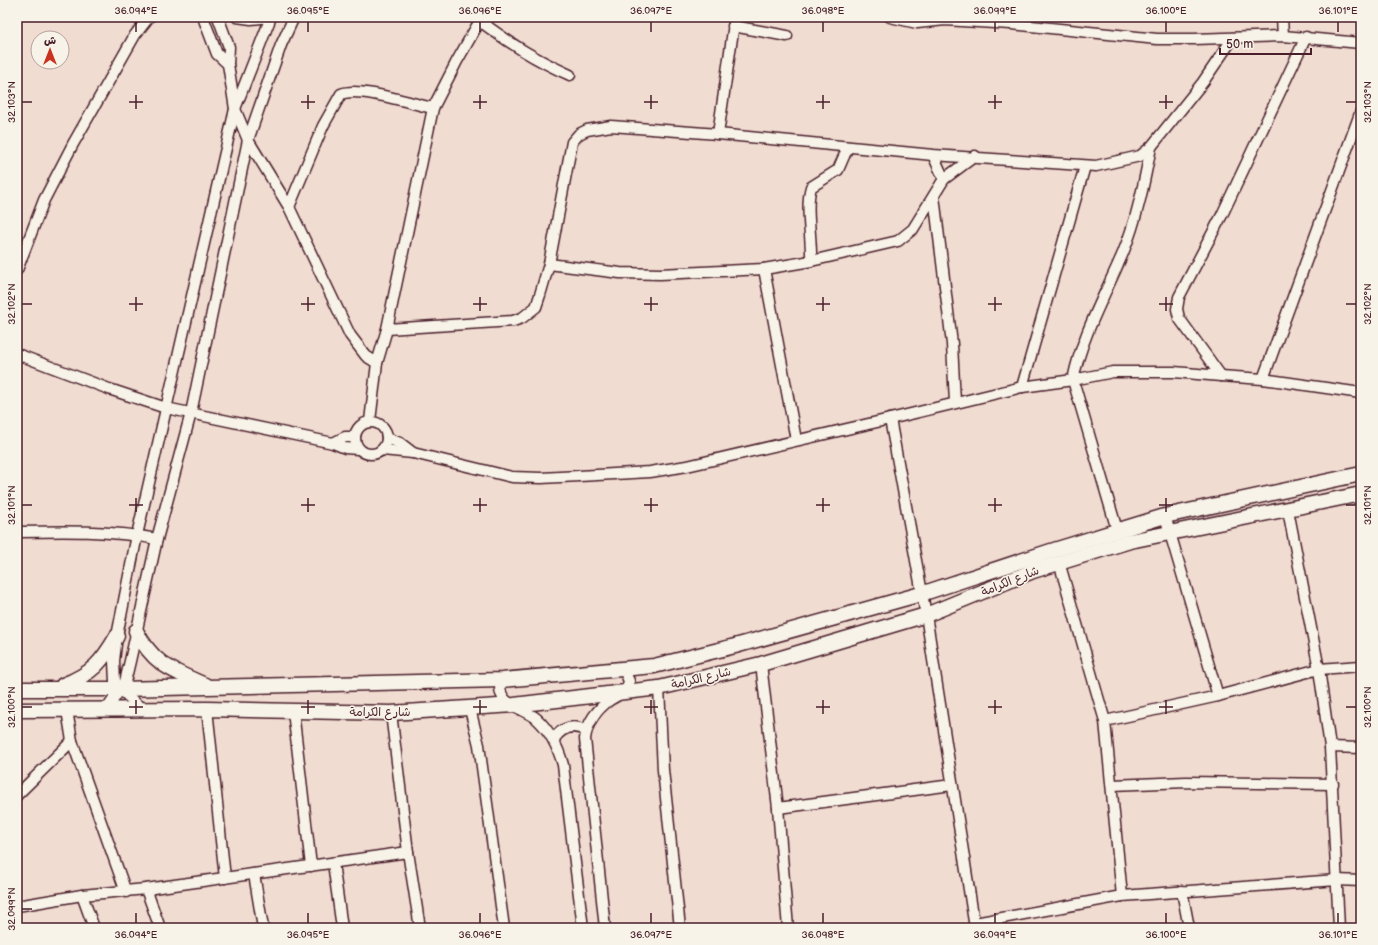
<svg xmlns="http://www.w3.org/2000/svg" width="1378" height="945" font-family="'Balsamiq Sans','Playpen Sans Arabic',sans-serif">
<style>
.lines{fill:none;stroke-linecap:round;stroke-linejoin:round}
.street-casing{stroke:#4a1f2b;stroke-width:13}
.secondary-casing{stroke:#4a1f2b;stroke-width:17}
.street{stroke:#f7f3e8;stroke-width:10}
.secondary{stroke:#f7f3e8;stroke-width:14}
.ticks{fill:none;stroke:#4a1f2b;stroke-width:1.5}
.labels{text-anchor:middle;stroke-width:3;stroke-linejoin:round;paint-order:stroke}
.street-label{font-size:12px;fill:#4a1f2b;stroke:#f7f3e8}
.neatline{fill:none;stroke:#4a1f2b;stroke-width:1.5}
.ticks-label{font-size:10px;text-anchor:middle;fill:#4a1f2b}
</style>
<rect width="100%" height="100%" fill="#f0dcd1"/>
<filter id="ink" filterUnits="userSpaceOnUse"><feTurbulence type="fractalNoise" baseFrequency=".025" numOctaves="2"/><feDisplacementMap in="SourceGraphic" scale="8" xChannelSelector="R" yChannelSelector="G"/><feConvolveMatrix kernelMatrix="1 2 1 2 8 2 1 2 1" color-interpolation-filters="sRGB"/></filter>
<g filter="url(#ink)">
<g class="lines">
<defs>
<g id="street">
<path d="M203,17L217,54L228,64"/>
<path d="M218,17L229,47L228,64L235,109L248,140L289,207L350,335L366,356L377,363"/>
<path d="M237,17L251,19L271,17"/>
<path d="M890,17L917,23L945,20L1011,24L1157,39H1194L1283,36L1361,43"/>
<path d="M1282,17L1283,36"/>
<path d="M480,21C511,44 534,59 570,75"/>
<path d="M733,26L787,36"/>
<path d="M718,134L735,17"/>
<path d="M933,155L944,179"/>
<path d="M934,196L952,344L955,402"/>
<path d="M289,207L323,126L341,94C359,86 413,104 433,108"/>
<path d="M811,261C812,238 805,207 811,187L838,170L848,147"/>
<path d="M549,264L620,273L660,274L764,269L811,261L898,241L913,229L944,179L975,156"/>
<path d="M764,269L796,440"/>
<path d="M17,270L44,200L73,144L135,35L149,17"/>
<path d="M387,329L513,321L522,318L536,307L540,295L549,264L572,142L579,134L587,130L611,126L718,134L933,155L1096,166L1140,156L1151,147L1203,82L1233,38"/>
<path d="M17,354L109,389L166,408L333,443L345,448L358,449"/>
<path d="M1221,376L1179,318L1177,309L1179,297L1222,215L1306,37"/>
<path d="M1263,379L1361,111"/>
<path d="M1022,387L1085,166"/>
<path d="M890,419L1022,387L1073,380L1113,372H1174L1221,376L1263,379L1361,393"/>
<path d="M370,421L377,363L387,329L433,108L457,61L482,17"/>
<circle cx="371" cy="438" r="16"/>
<path d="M387,438L400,443L413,453"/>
<path d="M333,443L345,437H354"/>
<path d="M382,450L413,453L512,477L541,478L579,476L650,472L687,466L890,419L926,615L975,928"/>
<path d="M1288,510L1319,669L1330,747L1339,928"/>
<path d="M1165,516L1218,696"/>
<path d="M1117,530L1073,380C1082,335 1105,295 1123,253C1137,219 1144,183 1151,147"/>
<path d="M17,532C63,531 112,530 157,539"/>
<path d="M1059,562L1105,721L1122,896"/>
<path d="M761,664L778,808L788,928"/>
<path d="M502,680C492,704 525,708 537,719C551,732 558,747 563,765L583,928"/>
<path d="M659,688L663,770L680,928"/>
<path d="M107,709L125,682L130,661L157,539L191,413L248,140L281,45L294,17"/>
<path d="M142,709L120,689L115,682L114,661L117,636L137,535L235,109L271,17"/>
<path d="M207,709L225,878"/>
<path d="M470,709L479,745L504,928"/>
<path d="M67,710L72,741L126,892"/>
<path d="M293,711L311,866"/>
<path d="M391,713L408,852L420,928"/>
<path d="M1105,721L1218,696L1319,669L1361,666"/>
<path d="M554,739C562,727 574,724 586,731"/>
<path d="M1330,747L1361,748"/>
<path d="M1112,785L1186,782L1333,784"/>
<path d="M17,795L72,741"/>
<path d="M778,808L952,785"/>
<path d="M333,863L342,928"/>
<path d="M254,874L263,928"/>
<path d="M146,889L160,928"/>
<path d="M1182,891L1189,928"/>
<path d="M82,895L94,928"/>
<path d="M17,906L82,895L146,889L408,852"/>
<path d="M975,923L1122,896L1337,880L1361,881"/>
<path d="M605,928L585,739C587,723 597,709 610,700C616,696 622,694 627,689L629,681L624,670"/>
</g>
<g id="secondary">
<path d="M136,631C154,665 171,670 205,685"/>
<path d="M63,685C92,674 102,662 117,636"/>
<path d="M17,689H120L502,680L654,666L735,646L921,594L1051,551L1165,516L1361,474"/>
<path d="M17,710L207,709L391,713L514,705L659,688L761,664L926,615L1033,571L1130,541L1361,494"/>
</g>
</defs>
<use href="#street" class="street-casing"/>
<use href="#secondary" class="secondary-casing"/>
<use href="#street" class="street"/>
<use href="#secondary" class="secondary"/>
</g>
</g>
<path class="ticks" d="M136,22V32M308,22V32M480,22V32M651,22V32M823,22V32M995,22V32M1166,22V32M1338,22V32M136,95V109M308,95V109M480,95V109M651,95V109M823,95V109M995,95V109M1166,95V109M22,102H32M129,102H143M301,102H315M473,102H487M644,102H658M816,102H830M988,102H1002M1159,102H1173M1346,102H1356M136,297V311M308,297V311M480,297V311M651,297V311M823,297V311M995,297V311M1166,297V311M22,304H32M129,304H143M301,304H315M473,304H487M644,304H658M816,304H830M988,304H1002M1159,304H1173M1346,304H1356M136,498V512M308,498V512M480,498V512M651,498V512M823,498V512M995,498V512M1166,498V512M22,505H32M129,505H143M301,505H315M473,505H487M644,505H658M816,505H830M988,505H1002M1159,505H1173M1346,505H1356M136,700V714M308,700V714M480,700V714M651,700V714M823,700V714M995,700V714M1166,700V714M22,707H32M129,707H143M301,707H315M473,707H487M644,707H658M816,707H830M988,707H1002M1159,707H1173M1346,707H1356M22,909H32M136,913V923M308,913V923M480,913V923M651,913V923M823,913V923M995,913V923M1166,913V923M1338,913V923"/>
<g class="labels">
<g class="street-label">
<text transform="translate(1010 581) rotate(-22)" y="4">شارع الكرامة</text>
<text transform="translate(701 678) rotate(-13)" y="4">شارع الكرامة</text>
<text x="380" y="716">شارع الكرامة</text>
</g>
</g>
<rect width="1378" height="945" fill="none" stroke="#f7f3e8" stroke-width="44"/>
<g transform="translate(50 50)"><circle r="19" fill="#f7f3e8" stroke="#b29e9c"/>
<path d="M0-3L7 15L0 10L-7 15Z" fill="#c8321e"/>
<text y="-6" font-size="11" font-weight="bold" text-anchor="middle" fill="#4a1f2b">ش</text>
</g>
<path d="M1220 48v6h91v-6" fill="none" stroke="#4a1f2b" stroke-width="2"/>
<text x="1226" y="48" font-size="12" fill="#4a1f2b" stroke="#f7f3e8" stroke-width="3" paint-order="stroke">50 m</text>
<rect x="22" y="22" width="1334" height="901" class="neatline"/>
<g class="ticks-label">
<text x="136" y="14">36.094°E</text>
<text x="308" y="14">36.095°E</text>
<text x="480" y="14">36.096°E</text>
<text x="651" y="14">36.097°E</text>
<text x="823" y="14">36.098°E</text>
<text x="995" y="14">36.099°E</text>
<text x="1166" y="14">36.100°E</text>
<text x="1338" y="14">36.101°E</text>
<text transform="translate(11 102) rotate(-90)" y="4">32.103°N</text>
<text transform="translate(1367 102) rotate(-90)" y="4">32.103°N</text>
<text transform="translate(11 304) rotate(-90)" y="4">32.102°N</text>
<text transform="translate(1367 304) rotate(-90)" y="4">32.102°N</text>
<text transform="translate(11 505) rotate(-90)" y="4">32.101°N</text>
<text transform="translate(1367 505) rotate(-90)" y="4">32.101°N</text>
<text transform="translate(11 707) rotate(-90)" y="4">32.100°N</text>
<text transform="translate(1367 707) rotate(-90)" y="4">32.100°N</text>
<text transform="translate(11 909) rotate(-90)" y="4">32.099°N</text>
<text x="136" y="938">36.094°E</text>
<text x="308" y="938">36.095°E</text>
<text x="480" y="938">36.096°E</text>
<text x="651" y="938">36.097°E</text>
<text x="823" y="938">36.098°E</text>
<text x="995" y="938">36.099°E</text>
<text x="1166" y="938">36.100°E</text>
<text x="1338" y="938">36.101°E</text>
</g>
</svg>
